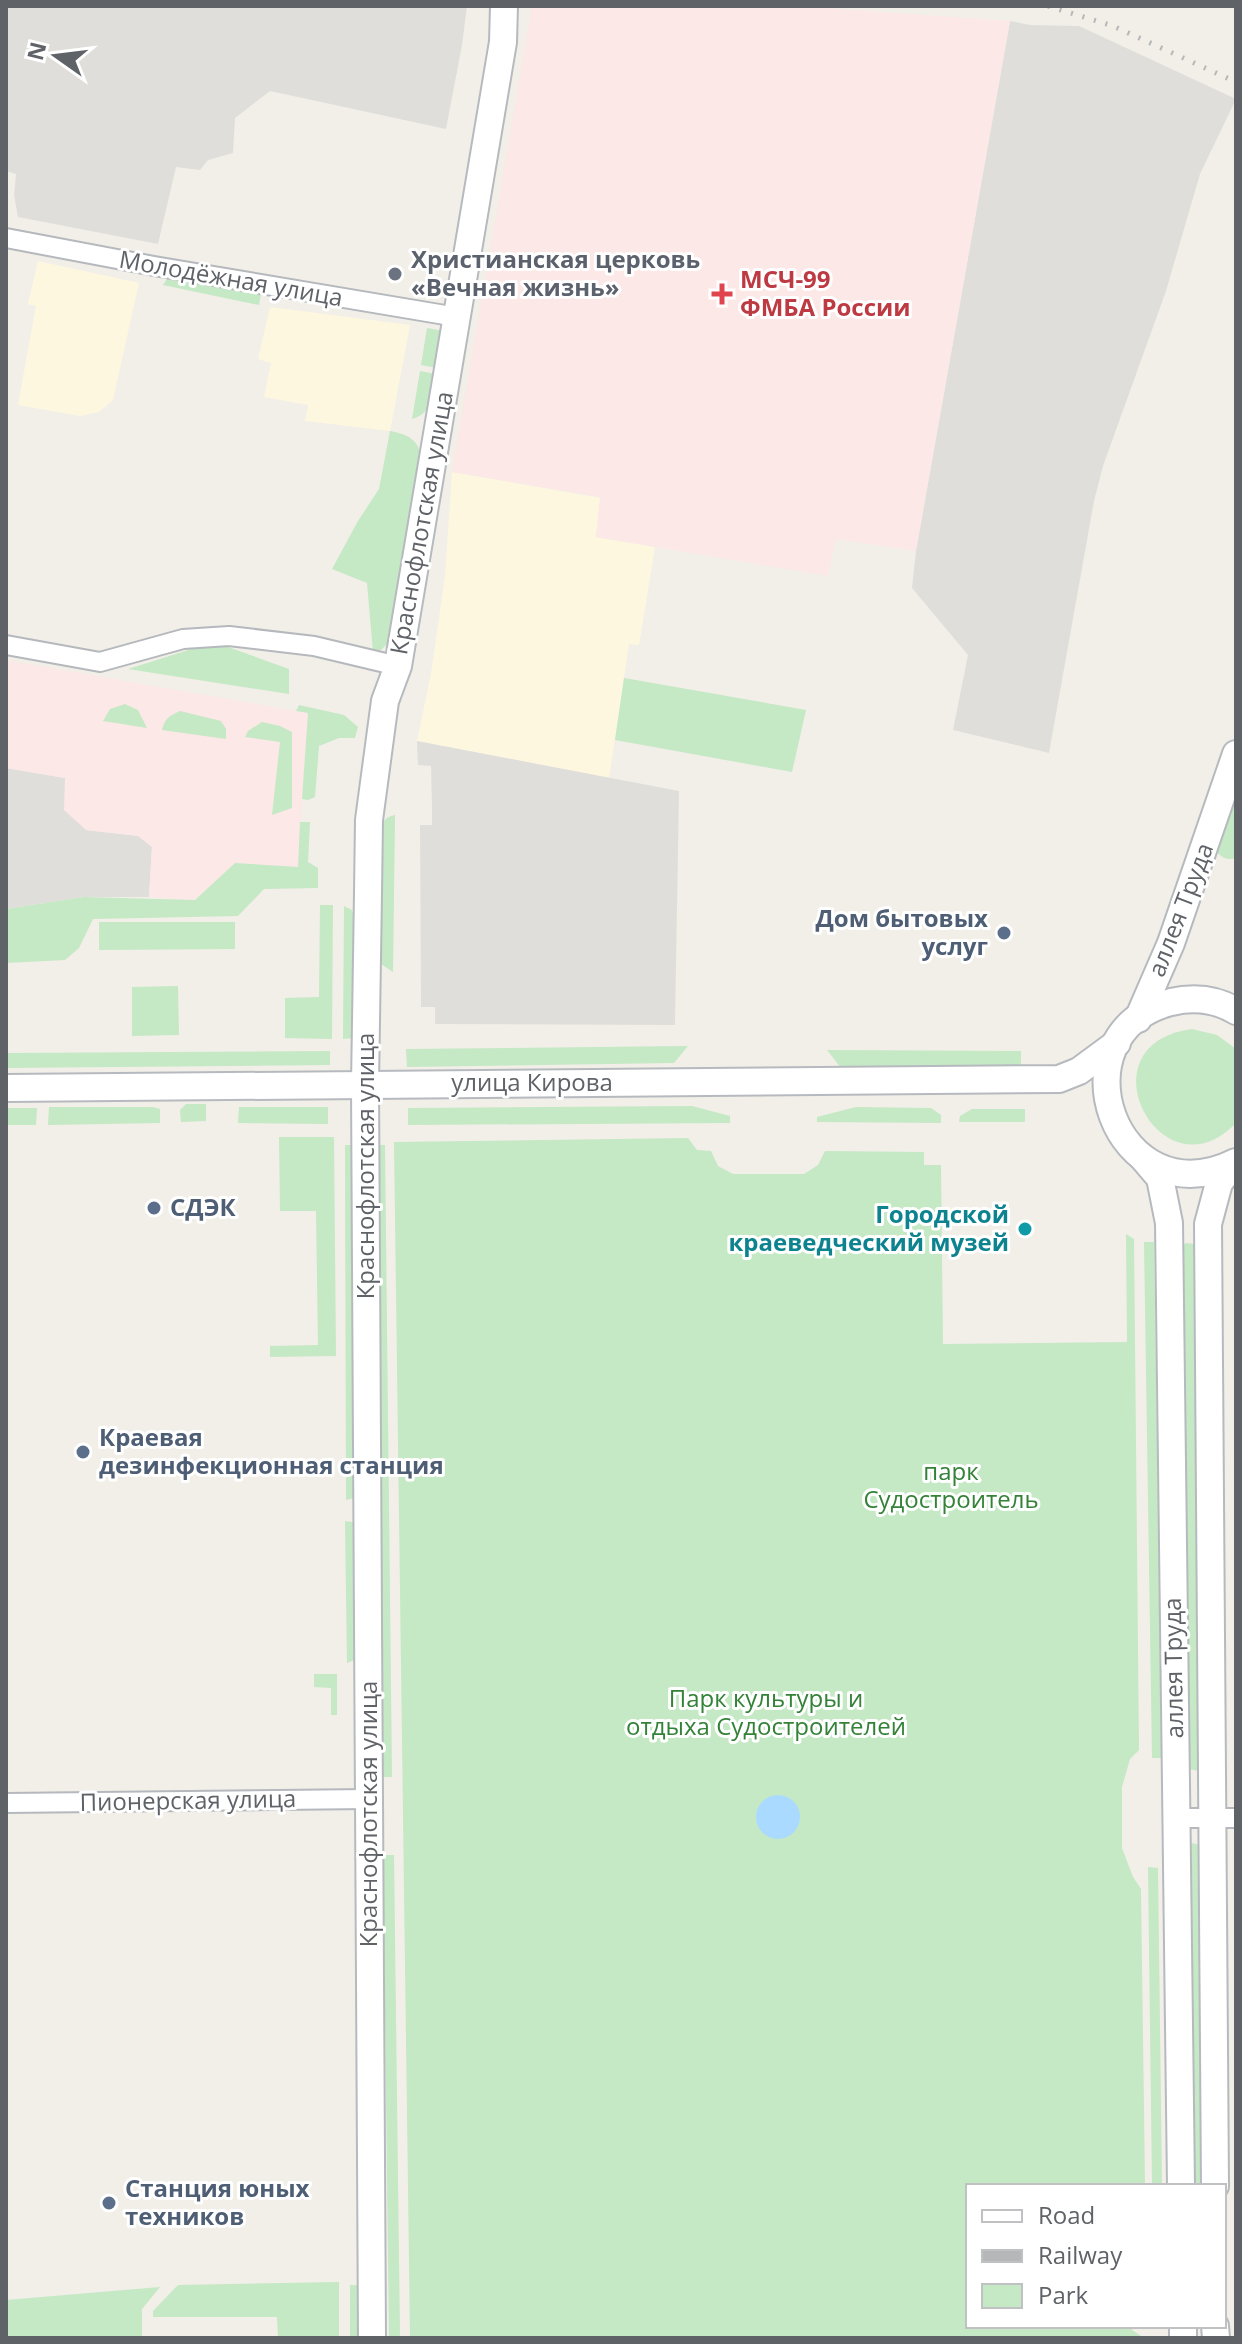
<svg xmlns="http://www.w3.org/2000/svg" width="1242" height="2344" font-family="'Open Sans',sans-serif">
<style>
.commercial{fill:#fef7e0}
.industrial{fill:#e0deda}
.medical{fill:#fce8e6}
.green{fill:#c5e8c5}
.water{fill:#aadaff}
.lines{fill:none;stroke-linecap:round;stroke-linejoin:round}
.street-casing{stroke:#b5b8bc;stroke-width:22}
.secondary-casing{stroke:#b6babf;stroke-width:30}
.street{stroke:#fff;stroke-width:18}
.secondary{stroke:#fff;stroke-width:26}
.rail{stroke:#b6b7b8;stroke-width:5;stroke-dasharray:2 10;stroke-linecap:butt}
.worship-dot{fill:#6b7280;stroke:#fff;stroke-width:3}
.health-dot{fill:#e0444e;stroke:#fff;stroke-width:3}
.service-dot{fill:#5c6f8a;stroke:#fff;stroke-width:3}
.culture-dot{fill:#0f9aa8;stroke:#fff;stroke-width:3}
.labels{text-anchor:middle;stroke-width:6;stroke-linejoin:round;paint-order:stroke}
.worship-label{font-size:24px;font-weight:bold;fill:#5b616d;stroke:#fff;text-anchor:start}
.street-label{font-size:24px;fill:#5f6368;stroke:#fff}
.health-label{font-size:24px;font-weight:bold;fill:#be3a42;stroke:#fff;text-anchor:start}
.service-label{font-size:24px;font-weight:bold;fill:#4e5e75;stroke:#fff;text-anchor:start}
.culture-label{font-size:24px;font-weight:bold;fill:#0d838f;stroke:#fff;text-anchor:end}
.park-label{font-size:24px;fill:#348238;stroke:#fff}
</style>
<rect width="100%" height="100%" fill="#f1efe8"/>
<g class="commercial">
<path d="M38,261L139,283L113,400L99,412L80,416L18,405L36,306L28,304Z"/>
<path d="M270,307L410,325L390,431L305,421L308,405L264,397L271,363L258,359Z"/>
<path d="M452,472L601,498L596,537L655,547L639,645L629,644L609,778L417,741L431,674L445,576Z"/>
</g>
<g class="industrial">
<path d="M6,6H467L462,45L446,129L270,91L235,118L233,153L208,160L200,170L176,167L158,244L18,217L14,195L16,174L6,171Z"/>
<path d="M1010,21L1030,25L1079,26L1236,99L1200,174L1166,291L1103,466L1094,501L1049,753L953,730L968,655L912,588L916,551Z"/>
<path d="M417,741L679,791L675,1025L435,1024V1007H421L420,825H432V809L431,766L418,765Z"/>
<path d="M6,768L65,778L86,830L139,836L152,847L149,897H84L6,909Z"/>
</g>
<g class="medical">
<path d="M532,6H798L1010,21L916,551L836,539L828,576L596,537L600,497L452,472Z"/>
<path d="M6,660L308,713L298,867L235,863L195,900L149,897L152,847L138,836L86,830L64,810L65,778L6,768Z"/>
</g>
<g class="green">
<path d="M168,277L261,294L259,305L163,285Z"/>
<path d="M427,328L444,331L437,368L421,365Z"/>
<path d="M420,371L436,374C432,392 433,414 412,419Z"/>
<path d="M390,431C406,434 417,438 421,455L389,642L381,650L373,652L367,583L332,569L358,521L379,489Z"/>
<path d="M214,642L289,669V694L128,669Z"/>
<path d="M624,678L806,710L792,772L615,740Z"/>
<path d="M125,704L138,710L147,728L103,721L110,709Z"/>
<path d="M299,705L344,715L358,727L355,738H339L319,746L315,797L308,800L302,799L308,713L296,711Z"/>
<path d="M180,711L221,721L226,729V739L162,730C165,718 169,716 180,711Z"/>
<path d="M262,722L280,726L292,732V808L272,815L280,742L245,737L248,731Z"/>
<path d="M1236,776V858C1226,861 1220,857 1215,849Z"/>
<path d="M395,815L393,972L381,964L379,832C382,823 384,817 395,815Z"/>
<path d="M300,822H310L308,862L318,868V888L264,889L238,916L93,919L79,948L65,960L6,963V909L84,897L195,900L235,863L298,867Z"/>
<path d="M320,905H333L332,1039L285,1038V998L319,997Z"/>
<path d="M344,906L352,910L354,916V1038L343,1039Z"/>
<path d="M99,922H235V949L99,950Z"/>
<path d="M178,986L179,1035L132,1036V987Z"/>
<path d="M1192,1029L1217,1035L1236,1049V1123C1162,1201 1078,1044 1192,1029Z"/>
<path d="M688,1046L674,1063L407,1067L406,1049Z"/>
<path d="M827,1050L1021,1051V1067L841,1068Z"/>
<path d="M330,1051V1065L6,1068V1053Z"/>
<path d="M186,1104H206V1121L181,1122L180,1110Z"/>
<path d="M692,1106L730,1116V1123L408,1125V1108Z"/>
<path d="M49,1107H153L160,1109V1123L48,1125Z"/>
<path d="M239,1107H328V1124L238,1123Z"/>
<path d="M856,1107L931,1108L941,1115V1123L817,1122V1117Z"/>
<path d="M6,1108H37L36,1125H6Z"/>
<path d="M972,1109H1025V1122H959L960,1116Z"/>
<path d="M279,1137H334L336,1356L270,1357V1346L318,1345L316,1211H280Z"/>
<path d="M688,1138L697,1150L711,1151L718,1166L733,1174H804L818,1165L825,1151L924,1152V1165H941L943,1344L1127,1342L1126,1234L1134,1239L1139,1750L1130,1759L1122,1787V1848L1133,1877L1141,1889L1145,2186H968V2326H1132V2330L1144,2338H410L394,1142Z"/>
<path d="M345,1145H359L358,1497L346,1500Z"/>
<path d="M372,1145H385L392,1777H382Z"/>
<path d="M1144,1242H1154L1162,1758H1152Z"/>
<path d="M1186,1243L1195,1244L1199,1771L1189,1769L1181,1247Z"/>
<path d="M345,1521L358,1523L357,1659L347,1663Z"/>
<path d="M314,1674H337V1715H331V1688L314,1687Z"/>
<path d="M1193,1843L1201,1846L1203,2186H1193L1188,1846Z"/>
<path d="M383,1855H394L400,2338H389Z"/>
<path d="M1148,1867L1158,1868L1162,2186H1152Z"/>
<path d="M339,2282V2338H278L277,2317H153V2311L178,2285Z"/>
<rect x="350" y="2285" width="13" height="53"/>
<path d="M160,2287L142,2309V2338H6V2300Z"/>
</g>
<circle class="water" cx="778" cy="1817" r="22"/>
<g class="lines">
<defs>
<g id="street">
<path d="M6,238L154,266L457,317"/>
<path d="M6,645L100,662L183,639L229,636L314,646L398,666"/>
<path d="M6,1803L369,1799"/>
<path d="M1176,1818H1236"/>
</g>
<g id="secondary">
<path d="M1138,1019L1171,943L1236,754"/>
<path d="M6,1088L1059,1079L1079,1071L1117,1043"/>
<path d="M1143,1158L1160,1178L1169,1223L1181,2186"/>
<path d="M1236,1162C1115,1222 1050,1033 1171,1002C1193,997 1216,999 1236,1011"/>
<path d="M1215,2186L1208,1224L1219,1183L1234,1163"/>
<path d="M1183,2326V2338"/>
<path d="M1215,2326L1216,2338"/>
<path d="M372,2338L365,1085L368,893L369,820L385,701L398,666L503,42L504,6"/>
</g>
</defs>
<use href="#street" class="street-casing"/>
<use href="#secondary" class="secondary-casing"/>
<use href="#street" class="street"/>
<use href="#secondary" class="secondary"/>
<path class="rail" d="M1048,6L1113,26L1236,82"/>
</g>
<circle class="worship-dot" cx="395" cy="274" r="8"/>
<path class="health-dot" d="M718 282h8v8h8v8h-8v8h-8v-8h-8v-8h8z"/>
<g class="service-dot">
<circle cx="1004" cy="933" r="8"/>
<circle cx="154" cy="1208" r="8"/>
<circle cx="83" cy="1452" r="8"/>
<circle cx="109" cy="2203" r="8"/>
</g>
<circle class="culture-dot" cx="1025" cy="1229" r="8"/>
<g class="labels">
<g class="worship-label">
<text x="411" y="268">Христианская церковь<tspan x="411" dy="28">«Вечная жизнь»</tspan></text>
</g>
<g class="street-label">
<text transform="translate(231 279) rotate(10)" y="8">Молодёжная улица</text>
<text transform="translate(422 523) rotate(-80)" y="8">Краснофлотская улица</text>
<text transform="translate(1181 910) rotate(-69)" y="8">аллея Труда</text>
<text x="532" y="1091">улица Кирова</text>
<text transform="translate(366 1166) rotate(-90)" y="8">Краснофлотская улица</text>
<text transform="translate(1174 1668) rotate(-91)" y="8">аллея Труда</text>
<text transform="translate(188 1801) rotate(-1)" y="8">Пионерская улица</text>
<text transform="translate(369 1814) rotate(-90)" y="8">Краснофлотская улица</text>
</g>
<g class="health-label">
<text x="740" y="288">МСЧ-99<tspan x="740" dy="28">ФМБА России</tspan></text>
</g>
<g class="service-label">
<text x="988" y="927" text-anchor="end">Дом бытовых<tspan x="988" dy="28">услуг</tspan></text>
<text x="170" y="1216">СДЭК</text>
<text x="99" y="1446">Краевая<tspan x="99" dy="28">дезинфекционная станция</tspan></text>
<text x="125" y="2197">Станция юных<tspan x="125" dy="28">техников</tspan></text>
</g>
<g class="culture-label">
<text x="1009" y="1223">Городской<tspan x="1009" dy="28">краеведческий музей</tspan></text>
</g>
<g class="park-label">
<text x="951" y="1480">парк<tspan x="951" dy="28">Судостроитель</tspan></text>
<text x="766" y="1707">Парк культуры и<tspan x="766" dy="28">отдыха Судостроителей</tspan></text>
</g>
</g>
<rect width="1242" height="2344" fill="none" stroke="#5f6368" stroke-width="16"/>
<rect x="966" y="2184" width="260" height="144" fill="#ffffff" stroke="#bfc1c3" stroke-width="2"/>
<rect x="982" y="2210" width="40" height="12" fill="#ffffff" stroke="#bfc1c3" stroke-width="2"/>
<text x="1038" y="2224" font-size="24" fill="#5f6368">Road</text>
<rect x="982" y="2250" width="40" height="12" fill="#b6b7b8" stroke="#bfc1c3" stroke-width="2"/>
<text x="1038" y="2264" font-size="24" fill="#5f6368">Railway</text>
<rect x="982" y="2284" width="40" height="24" fill="#c5e8c5" stroke="#bfc1c3" stroke-width="2"/>
<text x="1038" y="2304" font-size="24" fill="#5f6368">Park</text>
<g transform="translate(56 56) rotate(284)" stroke="#ffffff" stroke-width="6" paint-order="stroke">
<path d="M0-6L14 30L0 20L-14 30Z" fill="#5f6368"/>
<text y="-12" font-size="22" font-weight="bold" text-anchor="middle" fill="#5f6368">N</text>
</g>
</svg>
